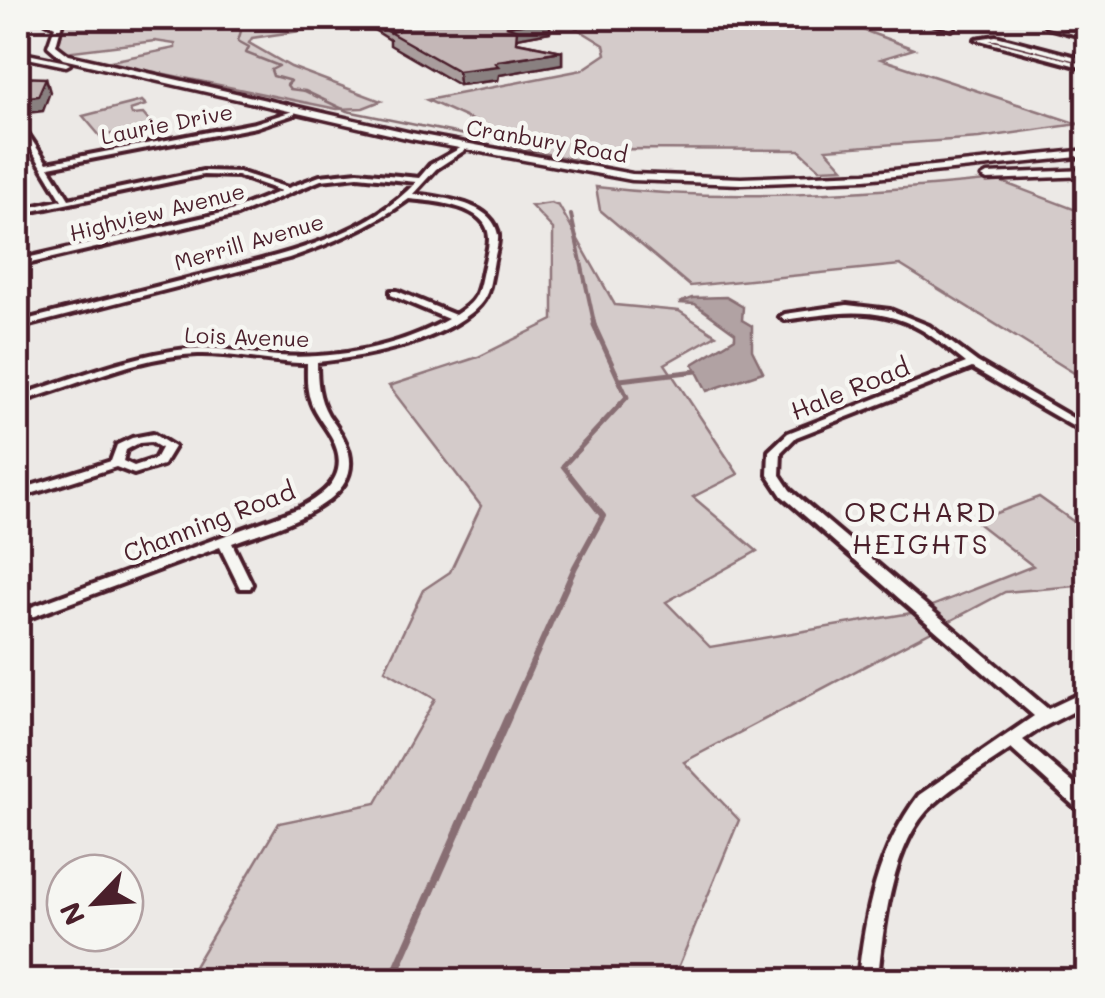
<svg xmlns="http://www.w3.org/2000/svg" width="1105" height="998" font-family="Mali,sans-serif">
<style>
.green{fill:#d4cbca;stroke:#8f757a;stroke-width:2.5}
.water{fill:#b1a2a3;stroke:#886e73;stroke-width:2.5}
.lines{fill:none;stroke-linecap:round;stroke-linejoin:round}
.stream-far4{stroke:#886e73;stroke-width:2.5}
.stream-far3{stroke:#886e73;stroke-width:4}
.stream-far2{stroke:#886e73;stroke-width:5}
.stream-far1{stroke:#886e73;stroke-width:6}
.stream{stroke:#886e73;stroke-width:8}
.minor-casing{stroke:#4a1f2b;stroke-width:8}
.secondary-casing{stroke:#4a1f2b;stroke-width:7}
.minor{fill:#f6f6f2;fill-rule:evenodd}
.secondary{fill:#f6f6f2;fill-rule:evenodd}
.wall{fill:#a99d9d;stroke:#4a1f2b;stroke-width:2.5}
.shaded-wall{fill:#898080;stroke:#4a1f2b;stroke-width:2.5}
.building{fill:#c4b7b7;stroke:#4a1f2b;stroke-width:2.5}
.labels{text-anchor:middle;stroke-width:9;stroke-linejoin:round;paint-order:stroke}
.far-street-label{font-size:22px;fill:#4a1f2b;stroke:#f6f6f2}
.street-label{font-size:25px;fill:#4a1f2b;stroke:#f6f6f2}
.neighbourhood-label{font-size:28px;letter-spacing:2.5px;fill:#4a1f2b;stroke:#f6f6f2}
</style>
<rect width="100%" height="100%" fill="#ece9e6"/>
<filter id="ink" filterUnits="userSpaceOnUse"><feTurbulence type="fractalNoise" baseFrequency=".01" numOctaves="2"/><feDisplacementMap in="SourceGraphic" scale="20" xChannelSelector="R" yChannelSelector="G"/><feConvolveMatrix kernelMatrix="1 2 1 2 8 2 1 2 1" color-interpolation-filters="sRGB"/></filter>
<g filter="url(#ink)">
<g class="green">
<path d="M54,18H356L348,24L252,38L249,43L291,67L381,101L363,108L337,109L106,62L175,48V44L155,41L65,52L58,47L64,24Z"/>
<path d="M627,18H831L914,49L881,59L1078,124L979,138L826,149L843,168L820,169L799,150L610,149L587,162L506,146L509,137L427,100L582,70L606,54L604,45L573,26Z"/>
<path d="M142,101L146,105L130,110L132,115L143,114L154,127L100,136L83,116Z"/>
<path d="M997,180L1087,214V381L900,265L690,286L600,210L596,187C729,203 864,193 997,180Z"/>
<path d="M551,203L559,206L615,305L679,311L716,335L665,364L738,474L693,497L757,551L666,602L710,647L917,612L1033,566L975,521L1039,497L1080,526L1087,522V585L1005,592L684,762L739,820L673,980H186L279,823L376,803L435,699L385,670L423,590L450,572L481,506L389,386L478,357L553,320V229L531,206Z"/>
</g>
<path class="water" d="M726,297L743,307L742,320L752,326V350L763,372L707,391L693,364L735,338V333L695,304L679,303L692,298Z"/>
<g class="lines">
<path class="stream-far4" d="M240,18L231,23L241,31L238,41L249,47L246,53L279,66L271,70L273,76L291,81L287,85L290,89L305,91L347,111L465,135"/>
<path class="stream-far3" d="M571,215L595,327"/>
<g class="stream-far2">
<path d="M620,380L697,371"/>
<path d="M590,500L563,466L627,397L594,325"/>
</g>
<path class="stream-far1" d="M507,720L575,567L603,516L588,497"/>
<path class="stream" d="M392,980L508,717"/>
<defs>
<g id="minor">
<path d="M593,18H630L627,20Z"/>
<path d="M916,18H923L954,27L951,29Z"/>
<path d="M1048,18H1053L1049,22L1051,25L1088,35V38L1047,27L1043,22Z"/>
<path d="M996,36L1088,60V64L996,40H989L1088,65V69L976,39Z"/>
<path d="M293,111L295,112V114L256,127L49,167L69,199L203,171L239,172L288,188L320,176L358,172L419,178L430,165L464,146H468V148L436,169L413,194C438,197 494,202 498,235C499,244 494,257 493,266C489,287 489,299 471,313C432,344 366,357 317,362C317,381 318,398 328,415C334,424 341,432 345,442C374,503 272,528 232,543L252,584L250,588H240L220,547L18,622V612L297,509C330,492 351,472 331,436C324,424 315,414 311,402C306,389 307,376 307,363C270,363 235,353 198,354C136,356 77,386 18,402V396C73,379 129,355 187,349C218,346 248,354 278,356C334,360 400,347 448,319L391,295V291H397L455,315C477,301 478,295 483,270C485,260 489,248 489,238C489,205 432,201 409,199C372,226 332,243 289,258L18,328V322C75,307 133,293 191,278C266,258 361,242 416,182L358,176L321,180L237,215L18,266V260L231,211L281,191L238,176L203,175L18,214V210L62,200L22,134L23,133H27L47,163L255,123Z"/>
<path d="M847,305L890,310L929,326L977,362L1088,427V435L972,368L796,437L781,452L780,475L790,490L1048,709L1088,690V704L1041,728L1023,740L1088,796V815L1082,813L1011,749C985,767 957,783 934,804C892,840 883,929 878,980H858C865,913 878,849 919,795L1034,716L782,496L768,475L769,451L788,433L966,363C952,352 937,339 922,330C876,304 835,313 785,320L780,317L785,314Z"/>
<path d="M153,434L174,447L163,465L134,474L116,467L18,498V490L111,461L117,445L132,438ZM151,442L161,448L155,459L134,466L123,461L126,450L139,443Z"/>
</g>
<g id="secondary">
<path d="M39,18H48L62,23L56,45L69,55L411,133L632,174L741,178L865,173L1088,150V156L865,179L741,184L632,180L411,139L63,59L48,46L55,26Z"/>
<path d="M18,52L66,62L70,64L66,66L18,56Z"/>
<path d="M1088,170V176L987,180L982,177L987,174Z"/>
</g>
</defs>
<use href="#minor" class="minor-casing"/>
<use href="#secondary" class="secondary-casing"/>
<use href="#minor" class="minor"/>
<use href="#secondary" class="secondary"/>
</g>
<path class="wall" d="M363,18H545L550,20V32L517,38V42L562,51V64L499,75L498,80L459,85L390,45V40L363,23Z"/>
<g class="shaded-wall">
<path d="M550,20V32L517,38L506,26Z"/>
<path d="M562,51V64L499,75L498,80L459,85L458,71L498,61Z"/>
<path d="M46,78L50,92L43,111L18,114V98Z"/>
</g>
<g class="building">
<path d="M372,18H545L550,20L506,26L517,30L516,42L562,51L498,61L495,63L498,66L458,71L389,32L395,31Z"/>
<path d="M18,77L46,78L38,96L18,98Z"/>
</g>
</g>
<g class="labels">
<g class="far-street-label">
<text transform="translate(167 124) rotate(-11)" y="8">Laurie Drive</text>
<text transform="translate(547 141) rotate(10)" y="8">Cranbury Road</text>
<text transform="translate(157 212) rotate(-14)" y="8">Highview Avenue</text>
<text transform="translate(249 242) rotate(-16)" y="8">Merrill Avenue</text>
<text transform="translate(247 337) rotate(2)" y="8">Lois Avenue</text>
</g>
<g class="street-label">
<text transform="translate(850 389) rotate(-22)" y="9">Hale Road</text>
<text transform="translate(209 522) rotate(-21)" y="9">Channing Road</text>
</g>
<g class="neighbourhood-label">
<text x="921" y="522">ORCHARD<tspan x="921" dy="32">HEIGHTS</tspan></text>
</g>
</g>
<rect width="1105" height="998" fill="none" stroke="#f6f6f2" stroke-width="60"/>
<rect x="30" y="30" width="1045" height="938" fill="none" stroke="#4a1f2b" stroke-width="4" filter="url(#ink)"/>
<g transform="translate(95 903) rotate(245)"><circle r="48" fill="#f6f6f2" stroke="#b1a0a2" stroke-width="2.5"/>
<path d="M0-8L18 38L0 25L-18 38Z" fill="#4a1f2b"/>
<text y="-15" font-size="28" font-weight="bold" text-anchor="middle" fill="#4a1f2b">N</text>
</g>
</svg>
